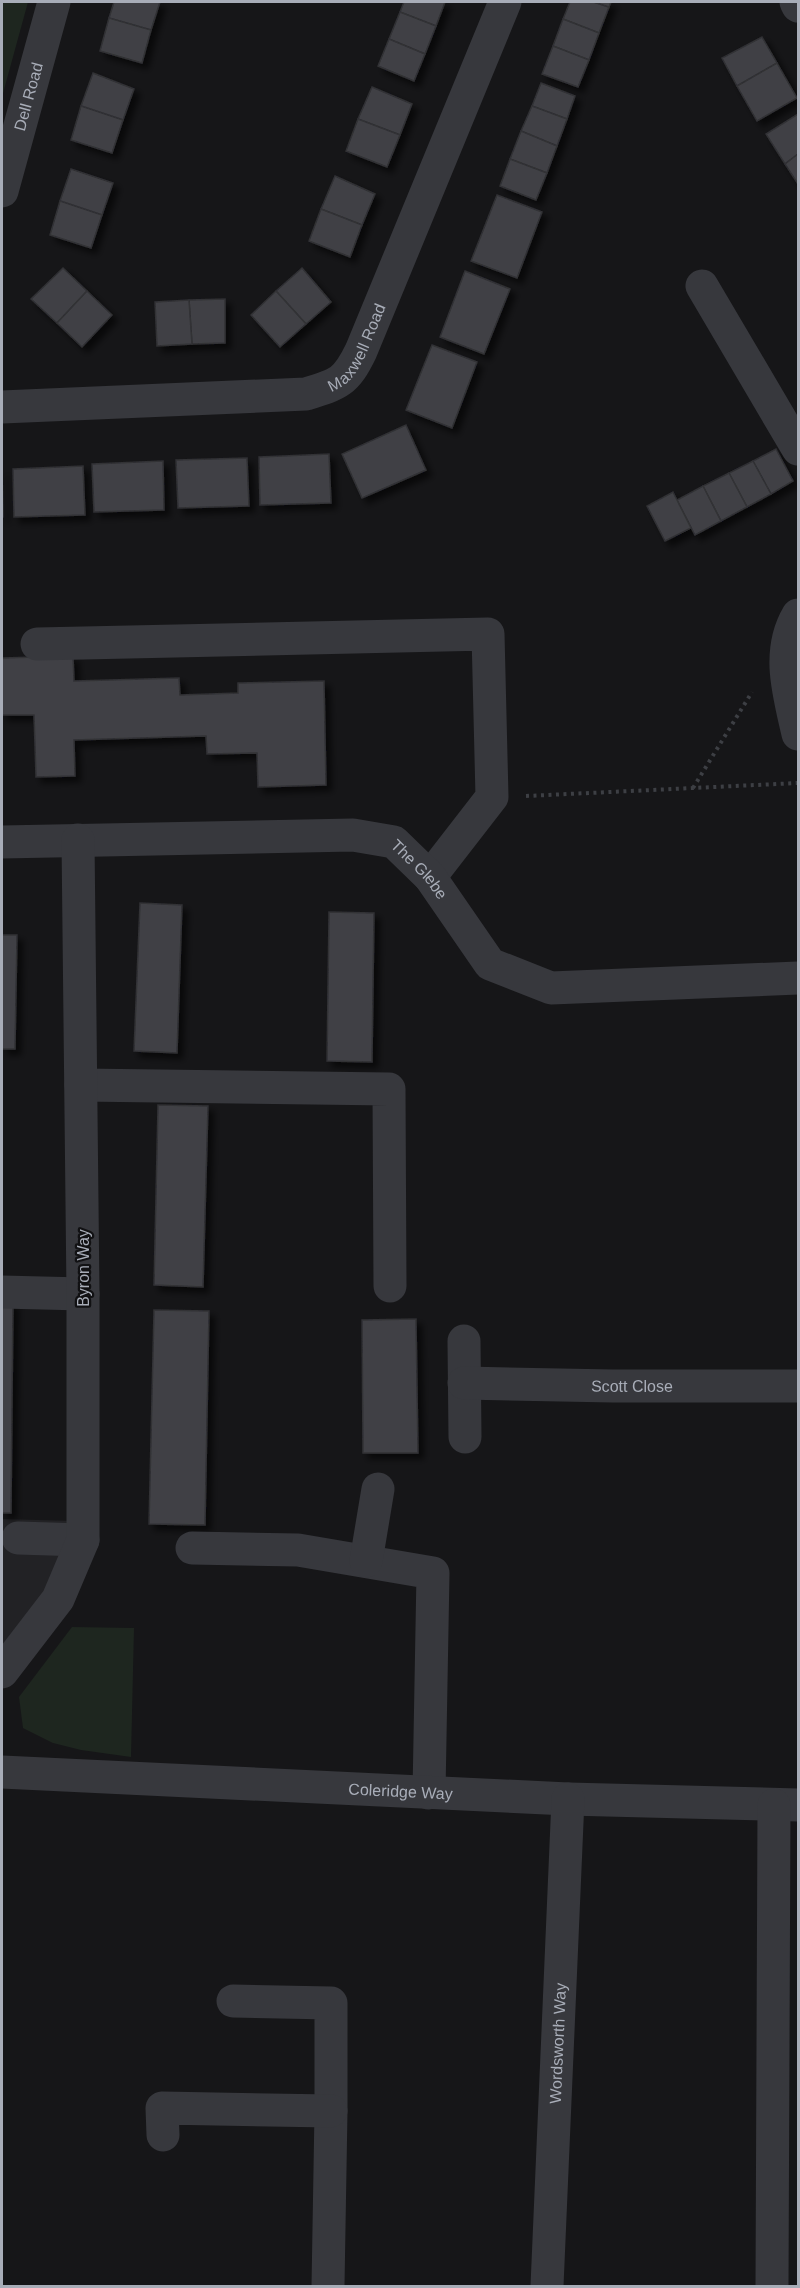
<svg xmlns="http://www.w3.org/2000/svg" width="800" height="2288" font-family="Helvetica,sans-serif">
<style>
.built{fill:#222225}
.green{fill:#1e261f}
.building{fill:#404145;stroke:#303034;stroke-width:1.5;filter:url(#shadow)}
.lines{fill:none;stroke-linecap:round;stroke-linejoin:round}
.path{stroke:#3d3f44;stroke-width:4;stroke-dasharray:3 4.5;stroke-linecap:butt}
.minor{stroke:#37383d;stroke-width:33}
.labels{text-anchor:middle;stroke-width:4.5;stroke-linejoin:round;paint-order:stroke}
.street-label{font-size:16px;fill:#a8adb8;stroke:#111113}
</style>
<defs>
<filter id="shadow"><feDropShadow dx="5.5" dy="5.5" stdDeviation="3" flood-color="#0009"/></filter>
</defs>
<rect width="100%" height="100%" fill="#161618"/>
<path class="built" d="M2,1519L76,1521L53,1595L2,1658Z"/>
<g class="green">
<path d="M2,2H28L2,97Z"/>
<path d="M72,1627L134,1628L131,1757L81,1750L53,1743L23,1728L19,1697Z"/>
</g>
<g class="building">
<path d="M114,2H160L151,30L109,18Z"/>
<path d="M404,2H445L436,26L400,12Z"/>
<path d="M570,2H594L609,7L599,33L563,19Z"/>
<path d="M594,2H611L609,7Z"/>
<path d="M400,12L436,26L425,54L389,39Z"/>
<path d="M109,18L151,30L142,63L100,51Z"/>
<path d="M563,19L599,33L589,60L553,46Z"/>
<path d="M762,37L777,63L737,86L722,58Z"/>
<path d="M389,39L425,54L414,81L378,66Z"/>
<path d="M553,46L589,60L578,87L542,74Z"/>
<path d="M777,63L797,98L757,121L737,86Z"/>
<path d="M93,73L134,89L123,120L81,106Z"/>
<path d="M541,83L575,96L567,119L532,106Z"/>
<path d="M372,87L412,104L400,135L358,119Z"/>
<path d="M81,106L123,120L112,153L71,140Z"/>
<path d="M532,106L567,119L557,146L521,131Z"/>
<path d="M798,114V154L785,164L766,134Z"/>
<path d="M358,119L400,135L387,167L346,151Z"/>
<path d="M521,131L557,146L547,173L510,159Z"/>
<path d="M798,154V184L785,164Z"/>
<path d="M510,159L547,173L536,200L500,186Z"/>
<path d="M71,169L113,183L102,215L60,201Z"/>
<path d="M335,176L375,194L362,225L321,209Z"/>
<path d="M497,195L542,212L517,278L471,261Z"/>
<path d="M60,201L102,215L91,248L50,235Z"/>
<path d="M321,209L362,225L350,257L309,241Z"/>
<path d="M63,268L87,291L57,323L31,299Z"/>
<path d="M302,268L331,302L306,324L276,291Z"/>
<path d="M465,271L510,289L484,354L440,337Z"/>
<path d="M87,291L112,315L82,347L57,323Z"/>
<path d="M276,291L306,324L280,347L251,315Z"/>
<path d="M225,299V343L192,344L189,300Z"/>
<path d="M189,300L192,344L157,346L155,302Z"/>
<path d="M432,345L477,362L452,428L406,410Z"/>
<path d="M406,425L426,470L362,498L342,454Z"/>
<path d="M776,449L793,481L771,494L753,461Z"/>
<path d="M329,454L331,503L260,505L259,457Z"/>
<path d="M247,458L249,506L178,508L176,460Z"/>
<path d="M163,461L164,510L94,512L92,464Z"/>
<path d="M753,461L771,494L747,507L729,473Z"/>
<path d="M83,466L85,515L14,517L13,469Z"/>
<path d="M2,469L3,517L2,518Z"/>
<path d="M729,473L747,507L721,521L703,486Z"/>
<path d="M703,486L721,521L695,535L677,500Z"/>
<path d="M673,492L691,528L665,541L647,506Z"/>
<path d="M73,656L74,681L179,678L180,695L238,693V683L324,681L326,785L258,787L257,753L207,754L206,736L74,740L75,776L36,777L34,715H2V658Z"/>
<path d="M140,903L182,905L177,1053L134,1051Z"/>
<path d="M329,912L374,913L372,1062L327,1061Z"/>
<path d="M2,935H17L15,1049H2Z"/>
<path d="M158,1105L208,1106L203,1287L154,1285Z"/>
<path d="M2,1302H13L11,1513H2Z"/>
<path d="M154,1310L209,1311L205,1525L149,1524Z"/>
<path d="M416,1319L418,1453H363L362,1320Z"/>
</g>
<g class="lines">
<g class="path">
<path d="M693,788L752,692"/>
<path d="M526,796L798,783"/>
</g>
<g class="minor">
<path d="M796,2L798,6"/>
<path id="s1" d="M2,191L54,2"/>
<path d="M702,286L798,449"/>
<path id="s2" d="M2,407L306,394C339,384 346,382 361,351L505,2"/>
<path d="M798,615C776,652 789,694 798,734"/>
<path d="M37,644L488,634L492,797L430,877"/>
<path id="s3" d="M2,842L353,835L394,842L430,877L490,964L551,988L798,978"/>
<path d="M81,1085L389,1089L390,1286"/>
<path d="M2,1292L83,1294"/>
<path d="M464,1341L465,1437"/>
<path id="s4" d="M464,1383L613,1386H798"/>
<path d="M18,1538L83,1540"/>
<path d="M192,1548L298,1550L433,1573L429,1793"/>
<path d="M366,1561L378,1489"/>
<path d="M2,1672L58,1599L83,1540V1294L78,840"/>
<path id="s5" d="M2,1772L568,1799L798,1805"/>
<path d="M233,2001L331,2003V2111L328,2286"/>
<path d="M163,2135L162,2108L331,2111"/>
<path id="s6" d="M547,2286L568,1799"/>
<path d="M772,2286L774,1805"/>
</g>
</g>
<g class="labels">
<g class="street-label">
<text dy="6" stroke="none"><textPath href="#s1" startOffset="98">Dell Road</textPath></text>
<text dy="6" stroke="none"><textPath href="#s2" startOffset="378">Maxwell Road</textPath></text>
<text dy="6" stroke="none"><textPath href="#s3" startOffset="430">The Glebe</textPath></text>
<text transform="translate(83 1268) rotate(-90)" y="6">Byron Way</text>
<text dy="6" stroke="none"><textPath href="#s4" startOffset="168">Scott Close</textPath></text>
<text dy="6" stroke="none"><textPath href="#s5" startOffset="399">Coleridge Way</textPath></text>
<text dy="6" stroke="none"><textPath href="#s6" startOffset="243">Wordsworth Way</textPath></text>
</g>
</g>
<rect width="800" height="2288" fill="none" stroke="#a8adb8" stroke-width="6"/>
</svg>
